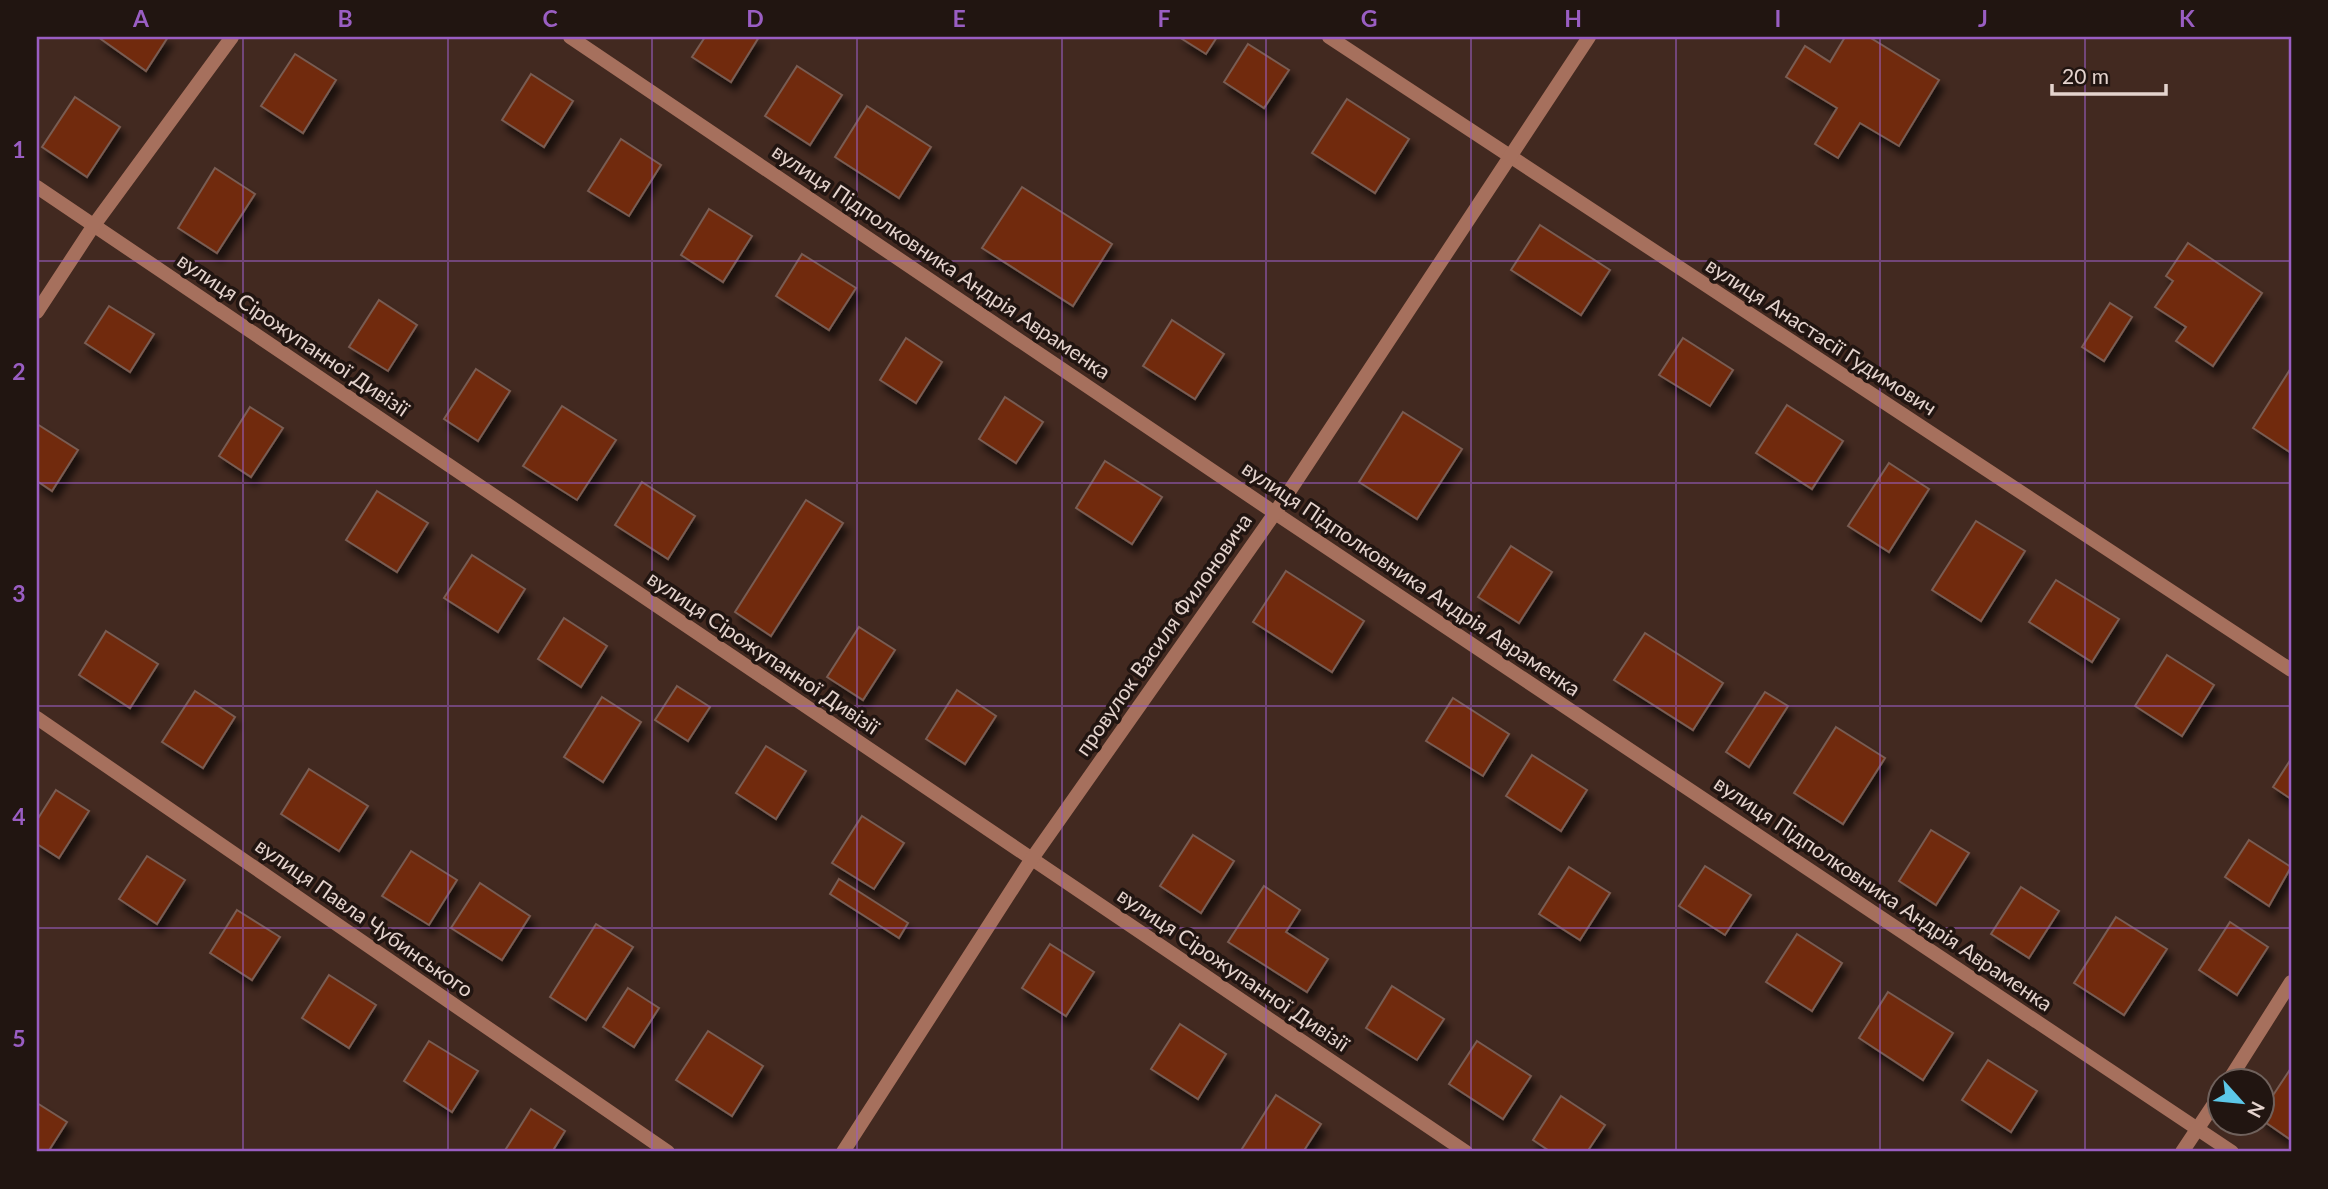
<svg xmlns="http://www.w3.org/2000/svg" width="2328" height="1189" font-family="Lato,sans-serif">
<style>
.building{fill:#712b0d;stroke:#795c52;stroke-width:2;filter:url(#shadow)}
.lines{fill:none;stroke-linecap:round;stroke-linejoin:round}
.street{stroke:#a6705d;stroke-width:14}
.grid{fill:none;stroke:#9a5ec3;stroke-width:2;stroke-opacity:0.55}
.labels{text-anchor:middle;stroke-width:7;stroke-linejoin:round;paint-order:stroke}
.street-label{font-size:21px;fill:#e4d3cd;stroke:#211511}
.neatline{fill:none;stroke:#9a5ec3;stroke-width:2.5}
.grid-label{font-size:23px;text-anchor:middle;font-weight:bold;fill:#9a5ec3}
</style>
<defs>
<filter id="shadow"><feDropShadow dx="4.5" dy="8" stdDeviation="3.5" flood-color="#0009"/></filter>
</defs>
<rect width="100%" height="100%" fill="#422920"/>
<g class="building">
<path d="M98,37H168L146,71Z"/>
<path d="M705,37H759L731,82L692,57Z"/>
<path d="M1179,37H1217L1206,54Z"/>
<path d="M1845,37H1869L1939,80L1899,146L1860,123L1838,158L1815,144L1837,108L1786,77L1805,46L1830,62Z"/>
<path d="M1248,44L1289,70L1264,108L1224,82Z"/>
<path d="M295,54L336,80L303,133L261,106Z"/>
<path d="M797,66L842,95L810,145L765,116Z"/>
<path d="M531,74L573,101L544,147L502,120Z"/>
<path d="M75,97L120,127L87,177L42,147Z"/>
<path d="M1347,99L1409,139L1375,193L1312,153Z"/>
<path d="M867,106L931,147L899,198L835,157Z"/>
<path d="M621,139L661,165L629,216L588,191Z"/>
<path d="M215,168L255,194L217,253L178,228Z"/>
<path d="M1022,187L1112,244L1073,306L982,248Z"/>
<path d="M709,209L752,236L723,282L681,255Z"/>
<path d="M1540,225L1610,270L1581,315L1511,270Z"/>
<path d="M2188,243L2262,293L2213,366L2176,341L2186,327L2155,307L2173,281L2166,276Z"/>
<path d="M802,254L856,288L829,330L776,296Z"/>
<path d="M379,300L417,325L388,371L349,347Z"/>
<path d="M2110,303L2132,317L2104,361L2082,347Z"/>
<path d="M109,306L154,334L130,372L85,343Z"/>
<path d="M1172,320L1224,354L1195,399L1143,366Z"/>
<path d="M906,338L942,362L916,403L880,380Z"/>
<path d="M1683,338L1733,370L1710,406L1659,375Z"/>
<path d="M2291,368V453L2253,428Z"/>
<path d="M476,369L510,391L478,441L444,419Z"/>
<path d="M1005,397L1043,422L1016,463L979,439Z"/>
<path d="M1787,405L1843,441L1812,489L1756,453Z"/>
<path d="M562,406L616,440L577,500L523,466Z"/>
<path d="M250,407L283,428L251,477L219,456Z"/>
<path d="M1403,412L1462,449L1417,519L1359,482Z"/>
<path d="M37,424L78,450L52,491L37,481Z"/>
<path d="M1105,461L1162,497L1132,544L1076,508Z"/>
<path d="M1889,463L1929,489L1889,552L1848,526Z"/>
<path d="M642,482L695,516L668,559L615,525Z"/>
<path d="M377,491L428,523L397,572L346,540Z"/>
<path d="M806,500L843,523L771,636L735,612Z"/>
<path d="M1976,521L2025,551L1981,621L1932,590Z"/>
<path d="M1511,546L1552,572L1519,623L1478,597Z"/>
<path d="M472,555L525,589L498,632L444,598Z"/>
<path d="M1286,571L1364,621L1332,672L1253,622Z"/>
<path d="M2056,580L2119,619L2092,662L2029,622Z"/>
<path d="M564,618L607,646L581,687L538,659Z"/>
<path d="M859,627L895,650L863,700L827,677Z"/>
<path d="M106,631L158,664L130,708L79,675Z"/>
<path d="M1645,633L1723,683L1693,730L1614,680Z"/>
<path d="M2167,655L2214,685L2182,736L2135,706Z"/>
<path d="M677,686L710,707L688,741L655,720Z"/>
<path d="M957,690L996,716L965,764L926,739Z"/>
<path d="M195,691L235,717L203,768L162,742Z"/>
<path d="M1765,692L1788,706L1749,767L1726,752Z"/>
<path d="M602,697L641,722L603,782L564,757Z"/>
<path d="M1453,698L1509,734L1483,776L1426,741Z"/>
<path d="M1836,727L1885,758L1843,824L1794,793Z"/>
<path d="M766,746L806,771L776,819L736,793Z"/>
<path d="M1532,755L1587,790L1561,831L1506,796Z"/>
<path d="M2291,759V799L2273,787Z"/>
<path d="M309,769L368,806L339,851L281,814Z"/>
<path d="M56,790L89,811L59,858L37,844V820Z"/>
<path d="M862,816L904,843L874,889L832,863Z"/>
<path d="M1931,830L1969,853L1936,905L1899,881Z"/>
<path d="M1193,835L1234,861L1201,913L1160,886Z"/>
<path d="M2249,840L2291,867L2269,906L2225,877Z"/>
<path d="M411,851L457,880L429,925L382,896Z"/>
<path d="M147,856L185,880L157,924L119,899Z"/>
<path d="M1705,866L1751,895L1725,935L1679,906Z"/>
<path d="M1569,867L1610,893L1580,940L1539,914Z"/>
<path d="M839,879L908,923L899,938L830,894Z"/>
<path d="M480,883L530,916L502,960L451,928Z"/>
<path d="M1264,886L1300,910L1286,932L1328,959L1307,992L1228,942Z"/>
<path d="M2021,887L2059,911L2029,958L1991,934Z"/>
<path d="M237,910L280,937L252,980L210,953Z"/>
<path d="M2116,917L2167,949L2124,1015L2074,983Z"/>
<path d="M2230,922L2268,947L2237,995L2199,970Z"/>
<path d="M596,924L633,947L586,1020L550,997Z"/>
<path d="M1797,934L1842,963L1812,1011L1766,982Z"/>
<path d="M1050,944L1094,972L1066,1016L1022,988Z"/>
<path d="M329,975L376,1005L349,1048L302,1018Z"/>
<path d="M1392,986L1444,1019L1417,1060L1366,1028Z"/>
<path d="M628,988L659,1008L634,1047L603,1027Z"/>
<path d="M1888,992L1953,1033L1923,1080L1859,1038Z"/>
<path d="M1180,1024L1226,1054L1198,1099L1151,1069Z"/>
<path d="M708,1031L763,1066L732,1116L676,1080Z"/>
<path d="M429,1041L478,1071L452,1112L404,1081Z"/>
<path d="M1477,1041L1531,1076L1503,1119L1449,1084Z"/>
<path d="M1988,1060L2037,1091L2011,1132L1962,1100Z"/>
<path d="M2291,1068V1140L2262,1120V1112Z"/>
<path d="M1276,1095L1321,1124L1303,1152H1240Z"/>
<path d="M1561,1096L1605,1125L1587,1152H1551L1533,1140Z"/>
<path d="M37,1103L67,1122L48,1152H37Z"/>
<path d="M531,1109L565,1131L552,1152H504Z"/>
</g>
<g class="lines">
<g class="street">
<path d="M570,37L1275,513L2232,1152"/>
<path d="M1329,37L2291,670"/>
<path d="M37,187L1466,1152"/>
<path d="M37,312L94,225L232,37"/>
<path d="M37,718L668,1152"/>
<path d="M2229,1080L2291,982"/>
<path d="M843,1152L1031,860L1275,513L1589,37"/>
<path d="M2182,1152L2220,1095"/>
</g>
</g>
<path class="grid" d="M243,37V1152M448,37V1152M652,37V1152M857,37V1152M1062,37V1152M1266,37V1152M1471,37V1152M1676,37V1152M1880,37V1152M2085,37V1152M37,261H2291M37,483H2291M37,706H2291M37,928H2291"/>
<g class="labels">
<g class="street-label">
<text transform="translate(941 262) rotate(34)" y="7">вулиця Підполковника Андрія Авраменка</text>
<text transform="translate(293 335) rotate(34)" y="7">вулиця Сірожупанної Дивізії</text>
<text transform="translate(1821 337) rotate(33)" y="7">вулиця Анастасії Гудимович</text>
<text transform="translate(1411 579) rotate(34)" y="7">вулиця Підполковника Андрія Авраменка</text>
<text transform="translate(1164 635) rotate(-55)" y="7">провулок Василя Филоновича</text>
<text transform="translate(763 653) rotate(34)" y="7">вулиця Сірожупанної Дивізії</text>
<text transform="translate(1883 894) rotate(34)" y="7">вулиця Підполковника Андрія Авраменка</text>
<text transform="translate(364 918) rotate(35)" y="7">вулиця Павла Чубинського</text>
<text transform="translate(1233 970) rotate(34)" y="7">вулиця Сірожупанної Дивізії</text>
</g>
</g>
<rect width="2328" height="1189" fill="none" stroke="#211511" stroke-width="77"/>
<g transform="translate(2241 1102) rotate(117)"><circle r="33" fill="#211511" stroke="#6f615c" stroke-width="2"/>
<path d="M0-5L12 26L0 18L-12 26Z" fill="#5cc7e8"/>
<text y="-10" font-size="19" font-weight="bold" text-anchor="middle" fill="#e4d3cd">N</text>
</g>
<path d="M2052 84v10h114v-10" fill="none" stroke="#e4d3cd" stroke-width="3.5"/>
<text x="2062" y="84" font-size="21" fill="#e4d3cd" stroke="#211511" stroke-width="5" paint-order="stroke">20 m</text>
<rect x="38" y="38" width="2252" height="1112" class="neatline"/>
<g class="grid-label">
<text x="141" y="27">A</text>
<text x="345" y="27">B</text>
<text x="550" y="27">C</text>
<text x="755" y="27">D</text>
<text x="959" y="27">E</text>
<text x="1164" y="27">F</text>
<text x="1369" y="27">G</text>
<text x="1573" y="27">H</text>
<text x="1778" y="27">I</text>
<text x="1983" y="27">J</text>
<text x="2187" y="27">K</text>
<text x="19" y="158">1</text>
<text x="19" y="380">2</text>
<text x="19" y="602">3</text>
<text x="19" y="825">4</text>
<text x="19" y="1047">5</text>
</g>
</svg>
